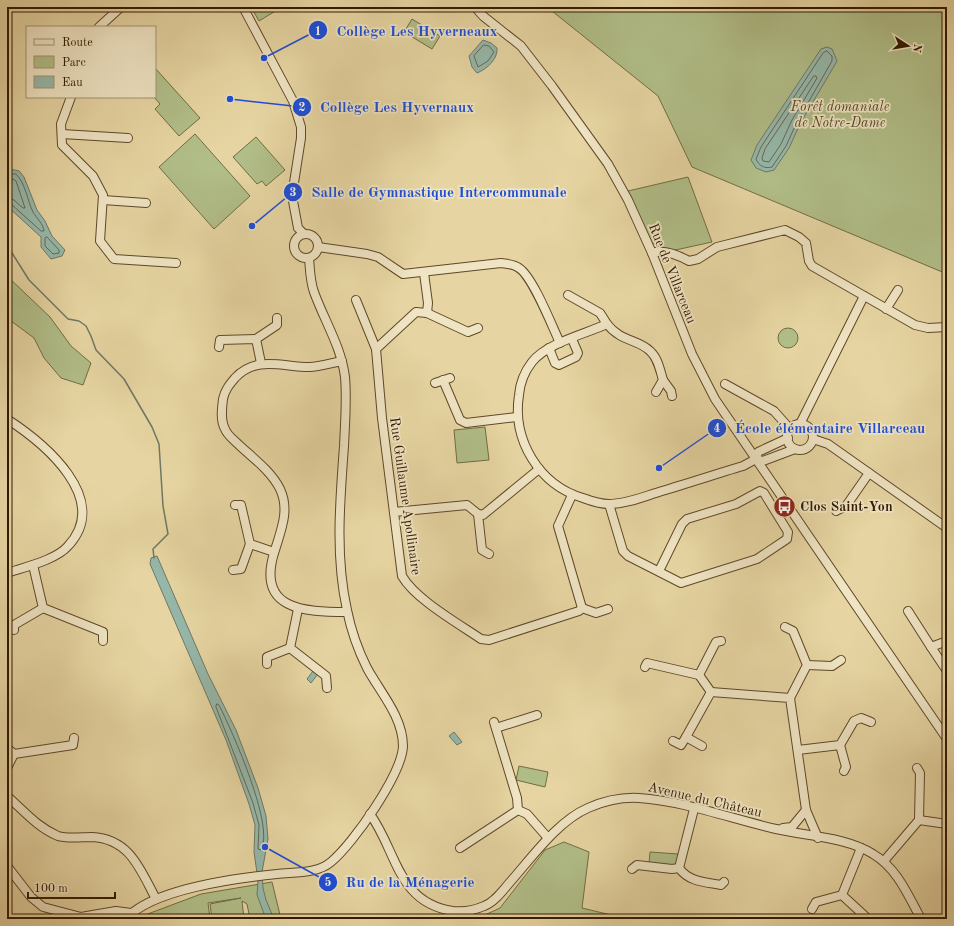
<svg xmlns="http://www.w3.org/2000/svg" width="954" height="926" font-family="'Old Standard TT',serif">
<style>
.green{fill:#b1be88;stroke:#726c44}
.water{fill:#96b8aa;stroke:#6e7866}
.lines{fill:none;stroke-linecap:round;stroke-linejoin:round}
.shore{stroke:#646856;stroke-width:1}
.stream{stroke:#6e7866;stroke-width:1.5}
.minor-casing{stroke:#5f4829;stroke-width:10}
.minor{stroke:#efe4c3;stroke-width:8}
.labels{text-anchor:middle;stroke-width:3.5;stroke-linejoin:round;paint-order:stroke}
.park-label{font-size:14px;font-style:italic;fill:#584b2a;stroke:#efe4c3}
.street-label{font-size:14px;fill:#321901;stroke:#efe4c3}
.poi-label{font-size:14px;font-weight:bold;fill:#321901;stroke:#efe4c3;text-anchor:start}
.leader{fill:none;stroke:#1d4ed8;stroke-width:1.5}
.callout-dot{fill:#1d4ed8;stroke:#efe4c3;stroke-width:1.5}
.mark-label{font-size:12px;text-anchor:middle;font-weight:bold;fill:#fff}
.callout-label{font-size:15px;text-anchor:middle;font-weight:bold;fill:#1d4ed8;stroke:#efe4c3;stroke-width:3.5;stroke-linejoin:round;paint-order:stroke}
</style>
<rect width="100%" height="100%" fill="#e6d5a2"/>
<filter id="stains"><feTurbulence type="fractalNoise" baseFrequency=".005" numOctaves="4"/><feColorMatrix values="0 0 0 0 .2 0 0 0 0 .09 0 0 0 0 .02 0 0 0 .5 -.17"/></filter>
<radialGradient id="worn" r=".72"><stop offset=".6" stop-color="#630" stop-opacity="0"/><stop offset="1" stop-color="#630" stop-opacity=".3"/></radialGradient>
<g class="green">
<path d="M251,7H282L259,21Z"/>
<path d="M547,7H947V274L692,167L658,96Z"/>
<path d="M412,19L440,36L432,49L404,32Z"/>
<path d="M155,68L200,118L179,136L155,109L160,104L154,97Z"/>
<path d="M195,134L250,196L214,229L159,167Z"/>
<path d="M256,137L285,170L266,186L262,181L257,184L233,157Z"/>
<path d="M688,177L712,242L671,251L651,243L628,191Z"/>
<path d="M7,276L50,317L71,346L91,363L83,385L61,378L44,358L34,338L7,318Z"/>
<circle cx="788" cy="338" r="10"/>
<path d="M485,427L489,460L457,463L454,430Z"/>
<path d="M519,766L548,772L545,787L516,780Z"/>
<path d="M564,842L589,852L582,908L628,919H476L500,908L545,850Z"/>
<path d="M650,852L678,854L677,867L649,864Z"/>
<path d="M272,882L281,919H250L247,904L242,901L244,919H212L210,904L241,898L208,903L210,919H141L145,915L201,894Z"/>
</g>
<g class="water">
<path d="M483,40L491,43L497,48C498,59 487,69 477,73L472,67L469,56Z"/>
<path d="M827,47L832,49L837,61L800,124L789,148L774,170L766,172L756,168L751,160L757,145L821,49Z"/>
<path d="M10,169L19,171L24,177L37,210L45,221L52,236L65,250L62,256L51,259L41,247V237L7,206V172Z"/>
<path d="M157,556L208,674L236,730L258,788L266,816L268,839L262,872L263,888L266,900L274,919H266L257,895L258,880L254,852L255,825L249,804L226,740L150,564L151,558Z"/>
<path d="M313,671L318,674L311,683L307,679Z"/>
<path d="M454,732L462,742L457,745L449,736Z"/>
</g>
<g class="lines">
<g class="shore">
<path d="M484,45L489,46L494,52L488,61L478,67L474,56Z"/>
<path d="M827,51L832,56V61L797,122L786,146L772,167C765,169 759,166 756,159L761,147L823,53Z"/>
<path d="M814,76H816L817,78L792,120L781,144L769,162L763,161L762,158L765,149Z"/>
<path d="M7,174H16C26,184 27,200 33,212C37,219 43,223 44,231H41L11,204L7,203"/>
<path d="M7,179H13L16,181L25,208H23L14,200L7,198"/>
<path d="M47,237L59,250V253L53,254L45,246V238Z"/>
<path d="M217,704L219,705C232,731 275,826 261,850L258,849L259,825L253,803L216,707Z"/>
</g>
<path class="stream" d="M7,245L29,280L68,319L79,321L86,326L91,336L96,350L124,379L152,427L159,444L163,506L168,534L153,549L154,558"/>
<defs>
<g id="minor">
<path d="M243,7L293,101L301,127V138L293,189V201L298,228L304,234"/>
<path d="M475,7L483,16L521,46L552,86L608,164L628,200L652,253L692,354L715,399L947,739"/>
<path d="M99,27L121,7"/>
<path d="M71,97L61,124L62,145L93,176L103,195L100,241L114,259L176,263"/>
<path d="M62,134L128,138"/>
<path d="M103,200L146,203"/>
<circle cx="306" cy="246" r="12"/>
<path d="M318,247L367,254L378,257L403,274L501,263C508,264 514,264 519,268C533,277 552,326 560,343"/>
<path d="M652,253C664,249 678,255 689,261L698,259L717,247L785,230L799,237L806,243L809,261L812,266L915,325L928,328L947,327"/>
<path d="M424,273L428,303L427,313"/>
<path d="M568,295L600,313L607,324"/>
<path d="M356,300L376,349"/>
<path d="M886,309L898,290"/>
<path d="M478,328L468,332L427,313L416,312L376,349L382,418L402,576C415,599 459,624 481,639L489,640L579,611L582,608L558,526L572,495"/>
<path d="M256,339L277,325V318"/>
<path d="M219,347L220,340L256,339L261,363"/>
<path d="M549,348L555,363L559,365L576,357L578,353L572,339"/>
<path d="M342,361C331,363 320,367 309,367C283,367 256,355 235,378C229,385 225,390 223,399C222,408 220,420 225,429C227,435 234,440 239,445C253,458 271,471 280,489C290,510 281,530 275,550C255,610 304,612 347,612"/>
<path d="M443,380L460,420L466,423L517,417"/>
<path d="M663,380C660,370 658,358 650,351C638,339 621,342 607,324C585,334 547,343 532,362C525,371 520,383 519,395C512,440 539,485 583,498C591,501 601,504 609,504C627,504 645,496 662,491C689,483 716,474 743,466L756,459"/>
<path d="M435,383L450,378"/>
<path d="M725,384L774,411L790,429"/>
<path d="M656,392L663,380L671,391L672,396"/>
<path d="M7,419C44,443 112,499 68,546C56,560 25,567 7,573"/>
<path d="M800,424L864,296"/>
<circle cx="800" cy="437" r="13"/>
<path d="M813,439L828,444L947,528"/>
<path d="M756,459L763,461L795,449"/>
<path d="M756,459L758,452L788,438"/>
<path d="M609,504L623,551L628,556L681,583L757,559L787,539L788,532L764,493L760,491L736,504L687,519L682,524L659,571"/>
<path d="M235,505H241L250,544"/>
<path d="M836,511L846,506L869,473"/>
<path d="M394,512L467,505L478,514L483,515L539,469"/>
<path d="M478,514L482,550L489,554"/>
<path d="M250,544L274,552"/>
<path d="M33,565L43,608L103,632V641"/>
<path d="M233,570L241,569L250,544"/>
<path d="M582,608L596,613L608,609"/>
<path d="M298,609L290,648L326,676L327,688"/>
<path d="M908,611L931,647"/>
<path d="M785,627L793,631L807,665L790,698"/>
<path d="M14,630V625L43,608"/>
<path d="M947,641L931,647L947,671"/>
<path d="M267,664V657L290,648"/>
<path d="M807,665L832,666L841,660"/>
<path d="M645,667L647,663L699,675"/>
<path d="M699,675L716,642L721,641"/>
<path d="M699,675L711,692"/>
<path d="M494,722L517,798L518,810"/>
<path d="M496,728L537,715"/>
<path d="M686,737L711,692L790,698L806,810L818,838"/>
<path d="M673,741L681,745L686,737L702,746"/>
<path d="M840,745L846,767L844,771"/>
<path d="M7,748L14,754L7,768"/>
<path d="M798,750L840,745L854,721L861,718L871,722"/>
<path d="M14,754L73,745L74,738"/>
<path d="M7,796C24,811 37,827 58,836C67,839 82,837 92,837C130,839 140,869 156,899"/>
<path d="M370,814C397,851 397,903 453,911C463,912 475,910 484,906C495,902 503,890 511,881C533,856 558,821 588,808C604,801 621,797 639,798C684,801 732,819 776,829C806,836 847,837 873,854C897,868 908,895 921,919"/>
<path d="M919,820L947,824"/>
<path d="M783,828L792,827L806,810"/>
<path d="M460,848L518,810L527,814L548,838"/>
<path d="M884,861L919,820L920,773L917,768"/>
<path d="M7,866L31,897L43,907L81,917L116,911L131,913"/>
<path d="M679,868C689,882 705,882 721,885L724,882"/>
<path d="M632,869L637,865L672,869L679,868L694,809"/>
<path d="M842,895L868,919"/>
<path d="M812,909L816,902L842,895L861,848"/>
<path d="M126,919C152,889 238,878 277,874C294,872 317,874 331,862C353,844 402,774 403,746C403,717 380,692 367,668C358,650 351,630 347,610C335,556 340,501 344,446C345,423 347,400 345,377C341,346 324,320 314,292C310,281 310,269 309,258"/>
</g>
</defs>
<use href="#minor" class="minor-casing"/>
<use href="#minor" class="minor"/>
</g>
<defs>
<symbol id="bus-disc" viewBox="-11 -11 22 22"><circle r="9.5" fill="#8f2418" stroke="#efe4c3"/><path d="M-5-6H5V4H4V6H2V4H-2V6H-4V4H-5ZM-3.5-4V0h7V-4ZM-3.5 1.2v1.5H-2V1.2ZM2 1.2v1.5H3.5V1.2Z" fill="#fff"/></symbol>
</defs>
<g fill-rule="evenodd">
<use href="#bus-disc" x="772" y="494" width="25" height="25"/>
</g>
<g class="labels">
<g class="park-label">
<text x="840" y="111">Forêt domaniale<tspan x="840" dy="16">de Notre-Dame</tspan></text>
</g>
<g class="street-label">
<text transform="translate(673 273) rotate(68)" y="5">Rue de Villarceau</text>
<text transform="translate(406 496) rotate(82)" y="5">Rue Guillaume Apollinaire</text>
<text transform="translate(705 799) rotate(13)" y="5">Avenue du Château</text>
</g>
<g class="poi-label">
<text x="800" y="511">Clos Saint-Yon</text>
</g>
</g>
<path class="leader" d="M264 58L318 30M230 99L302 107M252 226L293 192M659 468L717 428M265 847L328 882"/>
<g class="callout-dot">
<circle cx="264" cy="58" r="4"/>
<circle cx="230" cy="99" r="4"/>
<circle cx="252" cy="226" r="4"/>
<circle cx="659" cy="468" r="4"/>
<circle cx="265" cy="847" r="4"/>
<circle cx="318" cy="30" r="10"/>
<circle cx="302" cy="107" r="10"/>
<circle cx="293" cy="192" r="10"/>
<circle cx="717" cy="428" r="10"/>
<circle cx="328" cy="882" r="10"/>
</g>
<g class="mark-label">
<text x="318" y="35">1</text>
<text x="302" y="111">2</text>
<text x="293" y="196">3</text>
<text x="717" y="432">4</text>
<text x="328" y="886">5</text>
</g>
<g class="callout-label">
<text x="417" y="36">Collège Les Hyverneaux</text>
<text x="397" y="112">Collège Les Hyvernaux</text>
<text x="439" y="197">Salle de Gymnastique Intercommunale</text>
<text x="830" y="433">École élémentaire Villarceau</text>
<text x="410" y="887">Ru de la Ménagerie</text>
</g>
<rect width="954" height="926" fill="none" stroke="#e6d5a2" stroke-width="24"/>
<rect x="8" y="8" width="938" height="910" fill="none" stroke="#321901" stroke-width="2"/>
<rect x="12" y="12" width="930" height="902" fill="none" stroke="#321901"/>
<rect x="26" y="26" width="130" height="72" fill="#efe4c3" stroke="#a39375"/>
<rect x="34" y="39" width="20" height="6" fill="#efe4c3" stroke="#a39375"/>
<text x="62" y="46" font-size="12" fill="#321901">Route</text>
<rect x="34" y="56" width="20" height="12" fill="#b1be88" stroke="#a39375"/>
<text x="62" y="66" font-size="12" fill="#321901">Parc</text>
<rect x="34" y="76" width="20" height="12" fill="#96b8aa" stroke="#a39375"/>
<text x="62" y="86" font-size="12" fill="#321901">Eau</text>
<g transform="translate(908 46) rotate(102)" stroke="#efe4c3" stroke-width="3" paint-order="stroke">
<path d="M0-3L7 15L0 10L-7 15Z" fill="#321901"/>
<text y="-6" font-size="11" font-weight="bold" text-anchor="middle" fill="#321901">N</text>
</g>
<path d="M28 892v6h87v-6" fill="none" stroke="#321901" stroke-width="2"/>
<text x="34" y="892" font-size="12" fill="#321901" stroke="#efe4c3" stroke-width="3" paint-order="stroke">100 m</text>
<rect width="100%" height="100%" filter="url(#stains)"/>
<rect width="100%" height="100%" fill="url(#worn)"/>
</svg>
